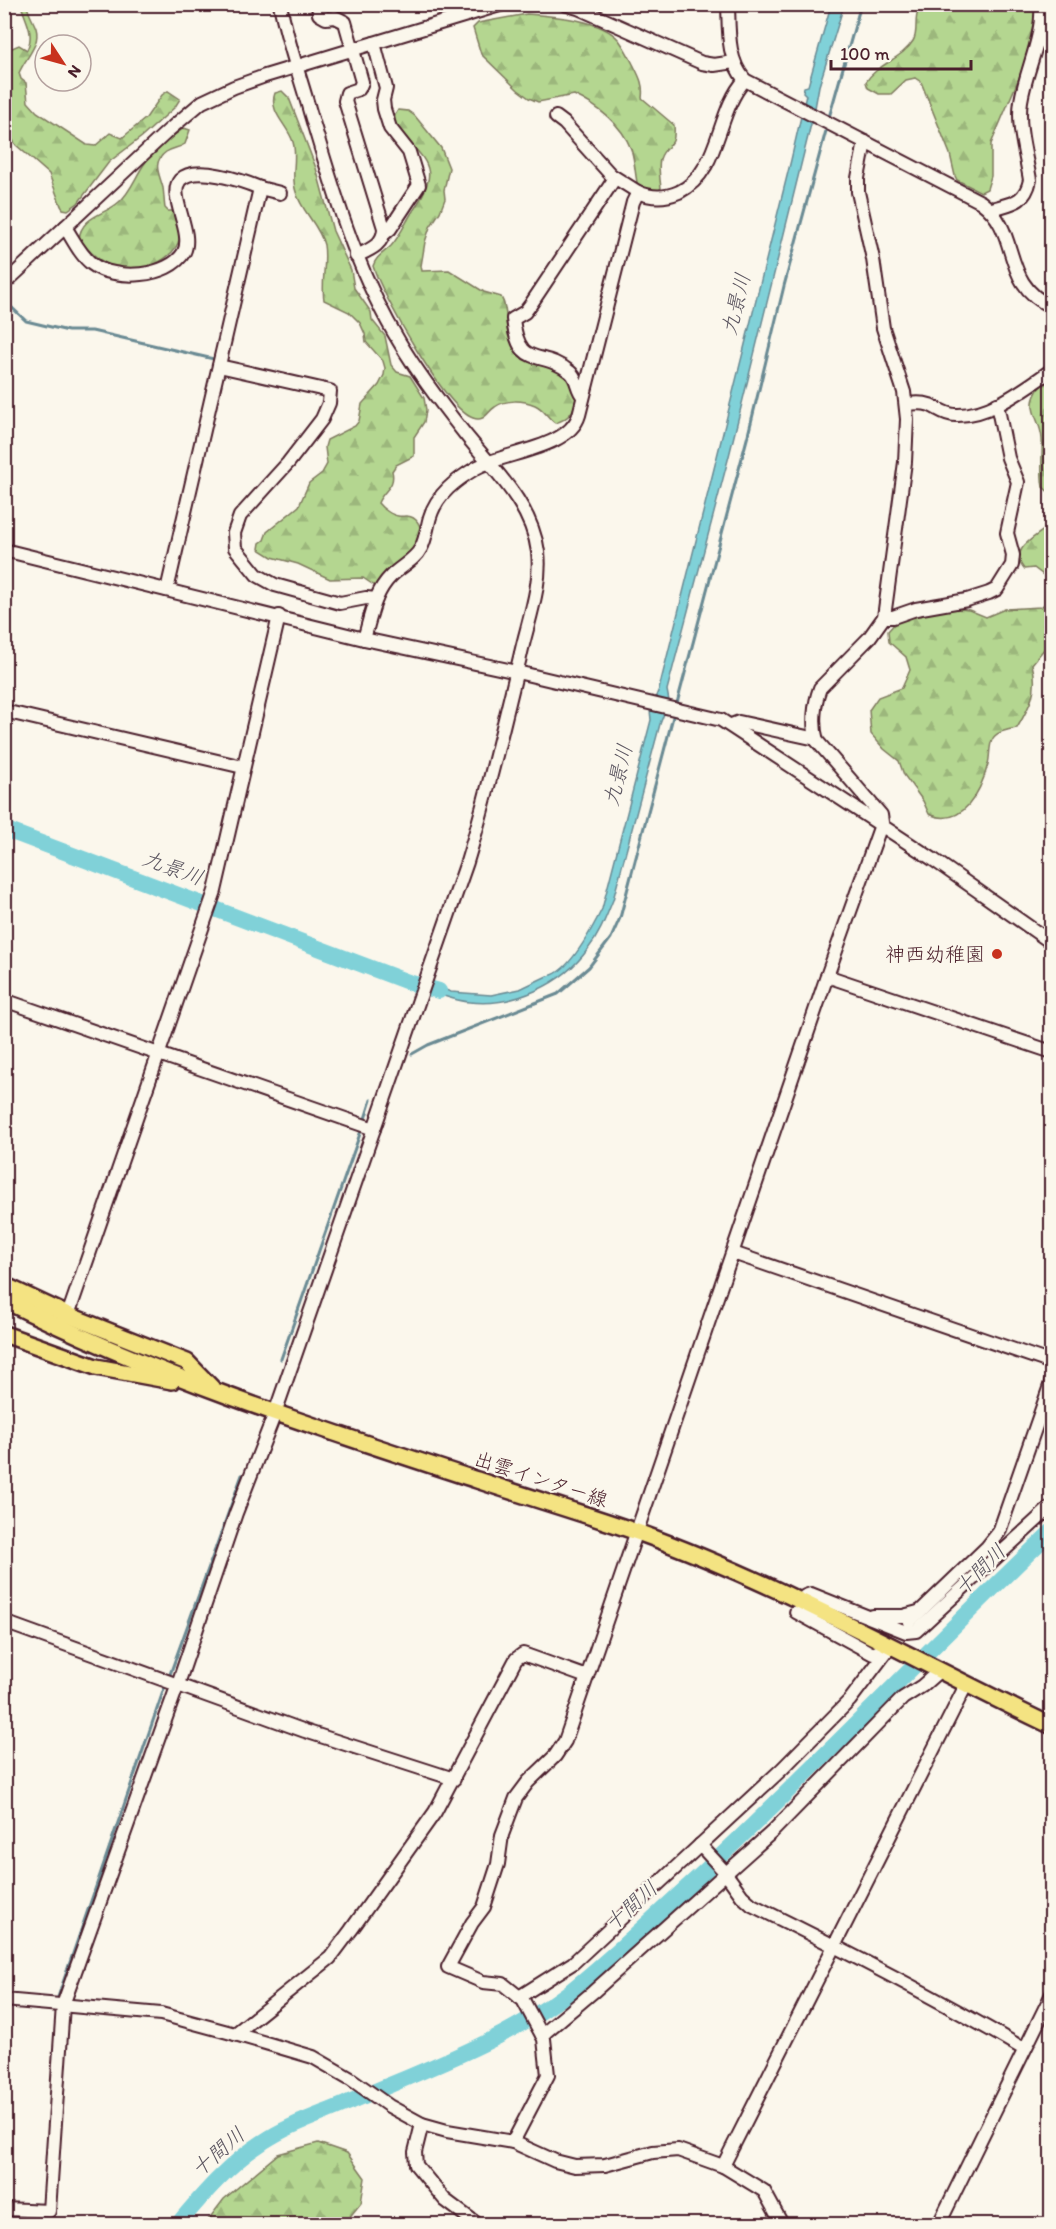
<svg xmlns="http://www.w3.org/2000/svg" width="1056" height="2229" font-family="Itim,'Klee One',sans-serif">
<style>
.forest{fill:url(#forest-firs);stroke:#7f7a5e;stroke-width:1.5}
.water{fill:#80d1d8;stroke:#6a8a93;stroke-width:1.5}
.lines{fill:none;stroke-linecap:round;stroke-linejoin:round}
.stream{stroke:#6a8a93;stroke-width:3}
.river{stroke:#80d1d8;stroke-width:16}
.minor-casing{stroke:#4a1f2b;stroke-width:16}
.major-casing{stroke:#4a1f2b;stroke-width:20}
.minor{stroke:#fbf7ec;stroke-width:12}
.major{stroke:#f4e382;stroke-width:15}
.poi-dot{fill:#c8321e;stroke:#fbf7ec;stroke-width:2}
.labels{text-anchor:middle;stroke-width:4.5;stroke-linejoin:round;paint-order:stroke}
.poi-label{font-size:20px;fill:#4a1f2b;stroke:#fbf7ec;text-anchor:end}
.street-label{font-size:20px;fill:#4a1f2b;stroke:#fbf7ec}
.water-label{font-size:21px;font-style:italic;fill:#5a545f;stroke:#fbf7ec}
</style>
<defs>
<pattern id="forest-firs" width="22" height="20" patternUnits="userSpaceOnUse" patternTransform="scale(1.5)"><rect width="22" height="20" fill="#b4d690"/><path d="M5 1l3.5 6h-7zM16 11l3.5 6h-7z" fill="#9cb77c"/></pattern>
</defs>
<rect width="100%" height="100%" fill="#fbf7ec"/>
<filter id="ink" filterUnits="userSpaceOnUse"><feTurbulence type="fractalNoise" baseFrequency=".0167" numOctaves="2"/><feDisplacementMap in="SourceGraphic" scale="12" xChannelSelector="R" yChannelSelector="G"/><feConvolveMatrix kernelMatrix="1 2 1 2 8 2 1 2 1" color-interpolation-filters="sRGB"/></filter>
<g filter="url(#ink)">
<g class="forest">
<path d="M932,4H1030L1035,13L1028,51L1019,78L991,144V176L987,189L981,192L957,180L955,176L950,154L921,82L915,78L906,80L891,94H879L868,88L866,82C877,64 902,59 913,41C919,31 913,20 919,9L930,8Z"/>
<path d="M21,5H27C28,13 33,20 36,28C41,45 25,58 19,73L21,79L26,83L28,102L37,112L87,145L95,146L110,133L122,138L146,118L162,95L168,91L180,99L175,107L143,136L109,162L78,203L68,210L63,209L61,206L49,174L16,145L5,129V51L19,45L27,50C35,33 26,22 21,5Z"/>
<path d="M527,14C552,16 601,19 619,40C624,47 629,56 633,64C639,76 644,84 642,98L674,125C676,152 666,141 660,159C658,167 660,179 661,188L657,192L638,187C635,175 635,161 631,149C622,125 598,106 574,95L538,102L529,98L518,90L481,54L473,28L478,23Z"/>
<path d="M282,91L289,98L316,168L333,231L351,270L354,288L371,312L372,320L385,336L391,365L397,372L410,376L424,398L426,410L424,422L414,437V456L396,465L392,471C396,487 383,490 378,503C382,508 391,515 398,516C404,517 410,514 416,520C435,541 393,577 375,586L363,578L330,579L298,564L272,557L259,549L260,543L264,540L267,532L299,506L309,483L322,473L327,464L325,447L327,440L355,426L359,421L362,404L379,385L384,375L385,368L383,361L366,342L365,334L360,323L349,312L324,300C321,281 327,263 324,245C320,226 301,211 296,192C290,175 298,159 293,142C288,125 268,112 275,93Z"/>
<path d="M398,110L408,111L415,116L441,148L449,168L444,190L445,199L440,212L430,227L425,242L421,266L422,271L449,270L484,292L501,297C510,312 503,329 511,342C522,358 545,359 560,369C581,383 583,416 555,423C547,417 544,409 535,405C523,400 506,399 495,407C487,412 485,422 473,418C446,409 382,295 373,266C376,256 384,253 391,246C399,237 405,224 411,214C445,165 425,163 394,124L395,115Z"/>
<path d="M184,128L190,130L185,144C179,148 172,148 166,152C151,163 160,175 163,188C164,194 164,202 165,208L168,211H175C177,221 182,234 178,243C175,251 166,258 159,262C127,281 99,265 79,239C81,216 105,215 119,202C131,192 136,175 145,163C155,148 170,138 184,128Z"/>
<path d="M1051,382V494L1043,487C1040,471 1043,455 1042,439C1040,415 1023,410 1041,385Z"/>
<path d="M1051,524V581L1034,568L1024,569C1007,548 1039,536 1051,524Z"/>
<path d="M1051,598V647L1045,648L1032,664C1039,690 1030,706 1017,728C1008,730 996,731 992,740C989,746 990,757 988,764C981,791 963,829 929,814L923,801L904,775L899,761L884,749L871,734L869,710L878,697L902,688L910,670L906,657L889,642L888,631L899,619L947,607L969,610L986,617L1005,609L1041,607Z"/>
<path d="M318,2143L347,2153L365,2178L361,2203L344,2224H205L224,2199L278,2154Z"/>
</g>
<path class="water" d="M831,5H844L819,86L815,108L729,456L667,690L669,701L660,724L613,900C606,917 600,934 588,949C563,984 514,1007 470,1002C457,1001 443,996 430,991L432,985L451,992L491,995L520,989L547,976C568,975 593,927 602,909L651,720L650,710L659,689L791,160L806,95L803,92L804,87L808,86Z"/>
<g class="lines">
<g class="stream">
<path d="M828,121L861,4"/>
<path d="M4,300L26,321L68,331H92L218,360"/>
<path d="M676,707L748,435L784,286L827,127"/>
<path d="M412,1054L428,1045L558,994L589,967L611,938L620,918L674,713"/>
<path d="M364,1122L371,1100"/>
<path d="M281,1359L362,1128"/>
<path d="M169,1677L242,1475"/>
<path d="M56,2003L166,1683"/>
</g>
<g class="river">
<path d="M4,829L408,982L439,991"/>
<path d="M178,2224C203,2194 229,2164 263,2142C288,2125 317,2116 345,2104C421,2071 501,2043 568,1993C612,1958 653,1918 695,1880C817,1767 931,1646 1052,1531"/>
</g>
<defs>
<g id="minor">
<path d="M318,4L319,14L326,18L335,17L345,22L362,82L359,89L347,93L345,101L384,228C384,245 369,250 356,256"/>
<path d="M564,4L578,8L702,63L714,65L734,62"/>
<path d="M728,4C729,30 727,60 745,80L981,202C1022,232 999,283 1052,307"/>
<path d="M374,43L386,88L383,100L384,109L390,128L409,152L419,185L390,229L384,234"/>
<path d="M556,117L564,123L611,175L638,192"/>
<path d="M260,188L280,193"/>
<path d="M992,209C1012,203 1025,203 1030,180C1026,155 1017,126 1021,101C1026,69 1044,37 1041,4"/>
<path d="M65,227C73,239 80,255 92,264C114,281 169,278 184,252C194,232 167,195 180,180C195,164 243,181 260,188L167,590"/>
<path d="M4,284L169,130L202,102L234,87L265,76L503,4"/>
<path d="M219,366L330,391L329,403L322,419L288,463L240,516L234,533L235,548L257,575L275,585L340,603L366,598L376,599"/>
<path d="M583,396C576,389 578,378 570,372C541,348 519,371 513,319L525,312L531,304L615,178"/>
<path d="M907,404C914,403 922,402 930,405C939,409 945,415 955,415C990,417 1025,388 1052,370"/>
<path d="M4,550L364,639L517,672L721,720L934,860L1052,943"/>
<path d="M884,617H893L916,609L967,600L989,593L997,589L1012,565L1013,555L1007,533L1018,482L1008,458L997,404"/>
<path d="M364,639C371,616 374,593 391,576C401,566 415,560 421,548C426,539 427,527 430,517C437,494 456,480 476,468C504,452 569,449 579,415L633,202L638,192C651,198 665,198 679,192C721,171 716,111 745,80"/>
<path d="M4,711L243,767"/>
<path d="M731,725L739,722L816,739"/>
<path d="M827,976L1052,1052"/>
<path d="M4,1000L374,1129"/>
<path d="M733,1253L1052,1363"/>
<path d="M68,1315L215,891L279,616"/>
<path d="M805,1596L811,1594L906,1632L916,1631L1052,1506"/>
<path d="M796,1612L873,1654L879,1651"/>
<path d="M873,1616H903L918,1612"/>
<path d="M4,1622L305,1731L454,1779"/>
<path d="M909,1622L987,1547L999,1532L1052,1380"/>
<path d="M700,1845L724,1871L742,1896L752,1905C844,1950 935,1997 1024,2049"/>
<path d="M519,1997L573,1963L782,1769L850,1700L890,1647"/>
<path d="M4,2000L161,2014L235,2034L313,2057L351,2079L389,2106L422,2124L447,2131L513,2142L555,2161L575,2166L605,2165L653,2152L678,2150L723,2166L764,2191L782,2224"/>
<path d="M235,2034L330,1958L351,1930L435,1812L516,1659L523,1654L587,1677"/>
<path d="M542,2035L593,1992L772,1832L903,1698L922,1686L939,1671"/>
<path d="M422,2124L415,2152L416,2165L445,2200L477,2224"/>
<path d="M513,2142L548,2075L544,2039L523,2000L503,1984L483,1982L448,1967L472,1923L484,1907L498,1864L502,1835L516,1798L528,1782L555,1756L565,1741L827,976L882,822L881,815L817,741C812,725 814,704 820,688L869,638L884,617L905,462L907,419L904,392L883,328L873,259L858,192V178L865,142"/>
<path d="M723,2166L966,1685"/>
<path d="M4,2209L49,2211L63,2005L178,1684L236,1513L275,1413L467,862C488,793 504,723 521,653C528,621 542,585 538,552C532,505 494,470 465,434C442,405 419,375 400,343C356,271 334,192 310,112C300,76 287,41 280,4"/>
<path d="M939,2224L1052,1994"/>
</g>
<g id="major">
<path d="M4,1285L68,1315L187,1362L212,1388"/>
<path d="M4,1300C155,1376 317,1428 477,1480C531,1498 586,1514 640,1533C782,1584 915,1661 1052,1726"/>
<path d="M4,1334L96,1367L172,1381"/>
</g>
</defs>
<use href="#minor" class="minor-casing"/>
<use href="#major" class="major-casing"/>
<use href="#minor" class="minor"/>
<use href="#major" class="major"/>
</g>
</g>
<circle class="poi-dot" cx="997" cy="954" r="6"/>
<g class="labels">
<g class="poi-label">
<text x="985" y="961">神西幼稚園</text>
</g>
<g class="street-label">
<text transform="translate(541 1479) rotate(18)" y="7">出雲インター線</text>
</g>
<g class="water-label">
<text transform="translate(736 304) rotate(-76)" y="7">九景川</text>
<text transform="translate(618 775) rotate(-76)" y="7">九景川</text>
<text transform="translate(173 868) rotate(20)" y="7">九景川</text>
<text transform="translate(980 1570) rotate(-45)" y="7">十間川</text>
<text transform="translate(631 1906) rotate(-42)" y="7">十間川</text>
<text transform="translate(218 2152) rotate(-41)" y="7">十間川</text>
</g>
</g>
<rect width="1056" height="2229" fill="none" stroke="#fbf7ec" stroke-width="24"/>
<rect x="12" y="12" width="1032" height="2205" fill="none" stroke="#4a1f2b" stroke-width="2" filter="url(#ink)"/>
<g transform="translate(63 63) rotate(126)"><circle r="28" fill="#fbf7ec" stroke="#b4a19f" stroke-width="1.5"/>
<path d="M0-4.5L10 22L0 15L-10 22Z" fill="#c8321e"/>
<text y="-9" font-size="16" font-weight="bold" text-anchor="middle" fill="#4a1f2b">N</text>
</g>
<path d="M831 60v9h140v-9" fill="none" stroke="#4a1f2b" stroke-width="3"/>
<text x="840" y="60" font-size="18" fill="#4a1f2b" stroke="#fbf7ec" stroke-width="4.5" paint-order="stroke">100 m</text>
</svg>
